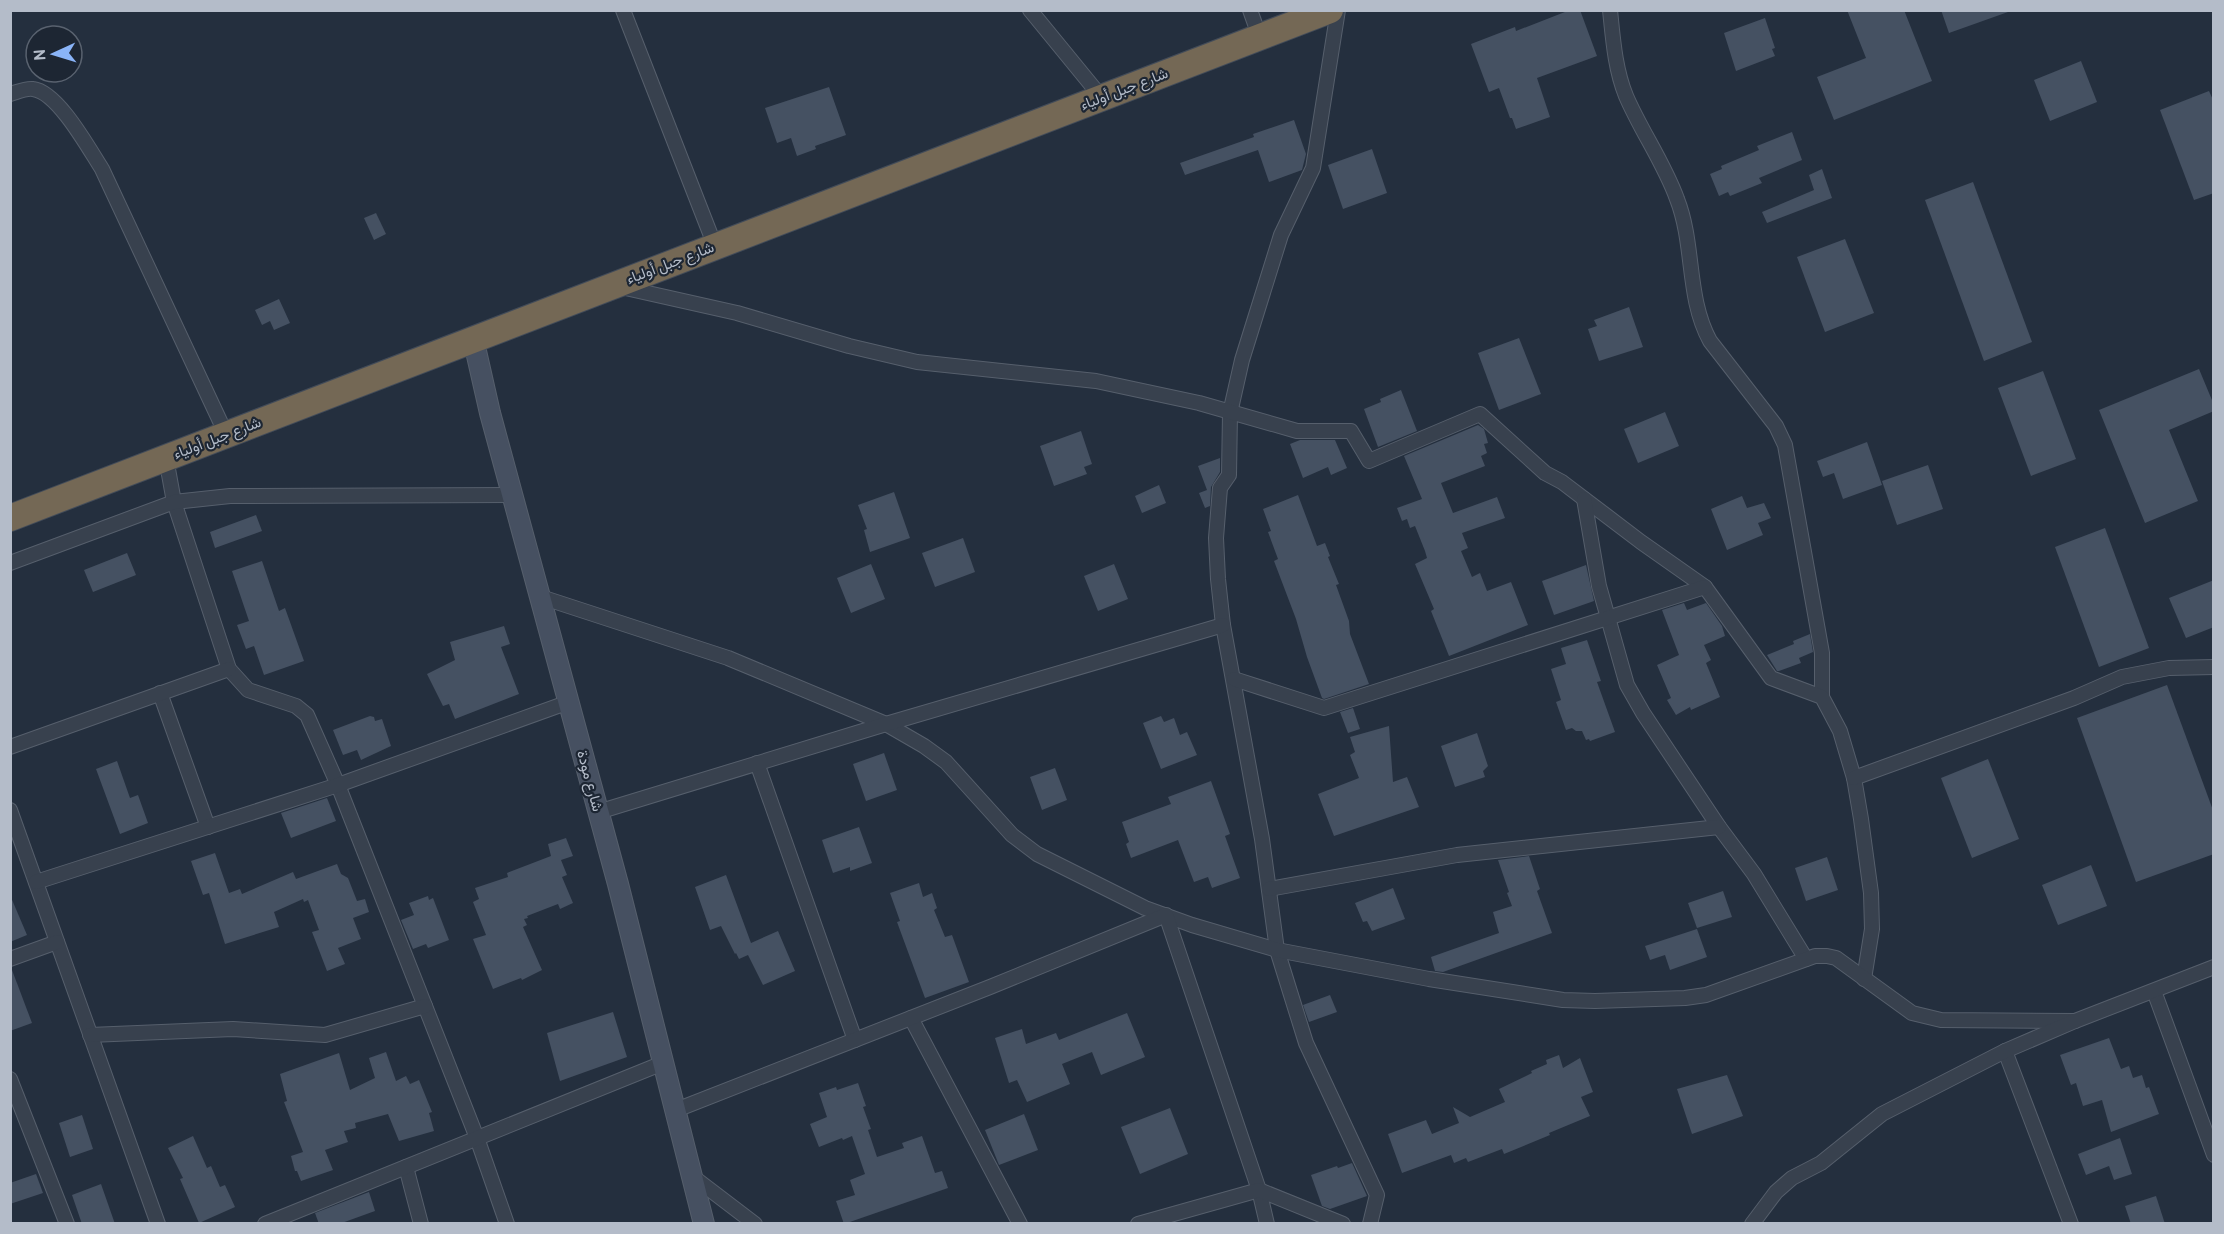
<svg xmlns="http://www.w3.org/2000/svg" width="2224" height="1234" font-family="Overpass,Vazirmatn,sans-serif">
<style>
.building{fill:#455162}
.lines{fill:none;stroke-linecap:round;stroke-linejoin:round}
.street-casing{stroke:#565f6c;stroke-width:16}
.secondary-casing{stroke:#565f6c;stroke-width:22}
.highway-casing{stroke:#434c59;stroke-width:28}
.street{stroke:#38414e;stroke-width:14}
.secondary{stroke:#465061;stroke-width:20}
.highway{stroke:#746855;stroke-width:26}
.labels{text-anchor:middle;stroke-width:4.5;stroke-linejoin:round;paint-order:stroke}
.street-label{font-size:15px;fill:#b4bcc9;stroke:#1d2633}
</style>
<rect width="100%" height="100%" fill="#242f3e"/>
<g class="building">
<path d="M1570,10H1580L1597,56L1537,78L1550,117L1516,129L1512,118H1510L1499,88L1489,92L1471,44L1515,27L1516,31Z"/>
<path d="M1847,10H1904L1932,81L1834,120L1817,77L1866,58Z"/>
<path d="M1941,10H2008V12L1949,33Z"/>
<path d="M1765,18L1775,48L1772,49L1775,56L1736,71L1724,33Z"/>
<path d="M2081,61L2097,102L2050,121L2034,80Z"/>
<path d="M829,87L846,135L815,146L816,149L797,156L791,138L777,143L765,108Z"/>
<path d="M2209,91L2214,102V193L2194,200L2160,110Z"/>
<path d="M1294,120L1306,154L1302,170L1269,182L1258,150L1185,175L1180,163L1254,137L1253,134Z"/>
<path d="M1792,132L1802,160L1759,178L1762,183L1730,196L1728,192L1719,196L1710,174L1722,169L1721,166L1759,150L1757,146Z"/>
<path d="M1372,149L1387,193L1343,209L1328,165Z"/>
<path d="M1822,169L1832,198L1767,223L1762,212L1814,190L1809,175Z"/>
<path d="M1973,182L2032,342L1984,361L1925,200Z"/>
<path d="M376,213L386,234L374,240L364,218Z"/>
<path d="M1845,239L1874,313L1825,332L1797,257Z"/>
<path d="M279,299L290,323L274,330L270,321L262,325L255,310Z"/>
<path d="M1629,307L1643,347L1599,361L1588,329L1597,326L1594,320Z"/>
<path d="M1519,338L1541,394L1499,410L1478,353Z"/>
<path d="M2199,369L2214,405V411L2169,430L2198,501L2145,523L2099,410Z"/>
<path d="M2043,371L2076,459L2031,476L1998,388Z"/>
<path d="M1401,390L1417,431L1378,447L1364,409L1381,402L1380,399Z"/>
<path d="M1665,412L1679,446L1638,463L1624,429Z"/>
<path d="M1478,425L1484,429L1488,443L1484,444L1487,453L1481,456L1485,466L1441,483L1453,513L1497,497L1505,518L1462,533L1468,548L1461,551L1472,577L1480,573L1487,591L1511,582L1528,625L1449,656L1431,611L1434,609L1415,564L1427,558L1425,551L1415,526L1410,528L1407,519L1402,521L1397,508L1422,499L1404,456Z"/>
<path d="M1081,431L1092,464L1084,467L1087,474L1054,486L1040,446Z"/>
<path d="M1300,440H1335L1347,468L1331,475L1328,467L1303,478L1290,444Z"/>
<path d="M1867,442L1882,485L1843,499L1834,473L1823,477L1817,461Z"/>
<path d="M1220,458V472L1211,487L1210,506L1205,508L1199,493L1207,490L1198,466Z"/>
<path d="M1928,465L1943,509L1897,525L1882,481Z"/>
<path d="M1159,485L1166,503L1142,513L1135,496Z"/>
<path d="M894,492L910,538L870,552L864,530L867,529L858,505Z"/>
<path d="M1298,495L1317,546L1325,543L1330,556L1328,557L1339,584L1336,585L1349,621L1350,634L1369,684L1324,699L1322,698L1307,657L1296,619L1274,561L1278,559L1268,532L1271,531L1263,509Z"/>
<path d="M1742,496L1747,508L1764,503L1771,518L1758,523L1763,535L1727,550L1711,509Z"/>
<path d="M256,515L262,531L215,548L210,532Z"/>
<path d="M2105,528L2149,648L2099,667L2055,547Z"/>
<path d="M963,538L975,572L935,587L922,553Z"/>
<path d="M127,553L136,575L93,592L84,570Z"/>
<path d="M262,561L279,611L285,608L304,661L264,675L254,646L246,649L237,625L249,621L232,571Z"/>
<path d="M871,564L885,599L851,613L837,578Z"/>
<path d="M1114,564L1128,599L1098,611L1084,576Z"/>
<path d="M1586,565L1594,601L1554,615L1542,581Z"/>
<path d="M2214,580V627L2186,638L2169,598Z"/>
<path d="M1684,603L1687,610L1706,603L1722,626L1725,636L1704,645L1711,660L1706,663L1720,697L1691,710L1690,707L1676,715L1667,700L1671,698L1657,665L1679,655L1662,610Z"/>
<path d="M504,626L510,644L501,647L519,694L455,719L449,704L443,706L427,674L455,660L450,642Z"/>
<path d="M1810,634L1813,652L1799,658L1801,663L1779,671H1777L1767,655L1794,644L1793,641Z"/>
<path d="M1587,640L1601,681L1597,682L1615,732L1590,741L1589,739L1586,740L1582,731H1576L1572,728L1566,730L1556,702L1561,700L1551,669L1566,664L1561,648Z"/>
<path d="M2167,685L2214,813V854L2136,882L2077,718Z"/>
<path d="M1353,708L1360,729L1348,733L1340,712Z"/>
<path d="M370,716L374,717L375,721L382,719L391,746L361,760L357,750L343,755L333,730Z"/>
<path d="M1161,716L1164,722L1174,718L1180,735L1187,732L1197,755L1161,769L1143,723Z"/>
<path d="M1389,726L1393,782L1407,777L1419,807L1334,836L1318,794L1359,778L1350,755L1355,752L1350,737Z"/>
<path d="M1477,733L1488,766L1483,771L1485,777L1455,787L1441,746Z"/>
<path d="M884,753L897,790L866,801L853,764Z"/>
<path d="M1988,759L2019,839L1972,858L1941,778Z"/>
<path d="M117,761L130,798L138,795L148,823L120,834L96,769Z"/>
<path d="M1055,768L1067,800L1042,810L1030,777Z"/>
<path d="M1211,781L1230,834L1225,836L1240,878L1212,888L1208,877L1194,882L1178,840L1131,858L1126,844L1129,842L1122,822L1171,804L1168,797Z"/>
<path d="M327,798L336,821L291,838L281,813Z"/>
<path d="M859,827L872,863L850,871V867L833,873L822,840Z"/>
<path d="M566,838L573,856L561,860L567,875L562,877L573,903L560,909L558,904L527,916L528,918L524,919L527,925L523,927L542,970L522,980L521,978L493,989L473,939L486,935L473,902L479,899L475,888L508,877L507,873L551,856L548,844Z"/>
<path d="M215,853L229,893L240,889L242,894L293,872L296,879L337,864L341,874L348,878L357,901L365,899L369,912L353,918L361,939L338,948L345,964L327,971L312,932L319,930L308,900L304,902L303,899L274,912L279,927L225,944L209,893L203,895L191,861Z"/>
<path d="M1529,856L1540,889L1537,891L1552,933L1443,972L1435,971L1431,957L1499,933L1493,912L1512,906L1507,893L1509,892L1498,860Z"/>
<path d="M1827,857L1838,890L1806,901L1795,868Z"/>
<path d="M2091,865L2107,906L2058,925L2042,885Z"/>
<path d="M726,875L751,943L778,931L795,971L763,985L748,955L739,959L736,953L735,954L721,926L710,930L695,887Z"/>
<path d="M919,883L923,897L932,893L937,908L934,910L945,937L952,935L969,982L925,998L897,922L900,921L890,893Z"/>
<path d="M1393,888L1405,919L1372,931L1367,921L1363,922L1355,903Z"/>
<path d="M1723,891L1732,917L1697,928L1688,903Z"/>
<path d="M10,895L27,935L10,942Z"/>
<path d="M428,896L429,900L433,898L449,940L428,948L426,944L413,949L401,920L414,915L409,903Z"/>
<path d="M1697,929L1707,957L1670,970L1665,955L1650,960L1645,946Z"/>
<path d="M12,970L32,1023L10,1031V971Z"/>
<path d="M1330,995L1337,1012L1309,1022L1303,1005Z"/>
<path d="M613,1012L627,1057L560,1081L547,1033Z"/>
<path d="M1127,1013L1145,1057L1101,1075L1092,1052L1062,1064L1070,1084L1027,1102L1017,1080L1009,1083L995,1038L1022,1029L1026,1044L1056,1033L1059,1040Z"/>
<path d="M2109,1038L2121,1069L2129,1066L2133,1078L2142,1075L2146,1088L2149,1087L2159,1114L2111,1132L2102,1100L2083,1106L2076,1083L2071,1085L2060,1055Z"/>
<path d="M386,1052L396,1081L406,1076L410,1084L419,1080L432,1112L429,1113L434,1131L399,1141L388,1114L355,1123L356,1128L344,1131L348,1142L325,1150L333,1170L301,1181L297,1171H295L291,1156L303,1152L284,1102L287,1101L280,1074L339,1053L350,1090L375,1078L369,1058Z"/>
<path d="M1559,1055L1563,1068L1580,1058L1593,1092L1581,1097L1590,1116L1549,1133L1550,1135L1504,1154L1502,1149L1468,1162L1466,1158L1454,1163L1451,1155L1402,1173L1388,1134L1426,1120L1432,1134L1459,1123L1453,1107L1470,1117L1505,1102L1499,1089L1532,1073L1531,1071L1547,1064L1546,1060Z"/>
<path d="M1727,1075L1743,1116L1692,1134L1677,1089Z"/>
<path d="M858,1083L866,1106L863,1107L871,1129L868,1130L877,1157L904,1148L902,1143L922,1136L935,1173L942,1171L948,1188L844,1224L836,1201L855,1195L850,1180L865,1174L852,1136L843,1140L842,1138L819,1147L810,1124L827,1117L819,1093L836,1087L837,1090Z"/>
<path d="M1170,1108L1188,1154L1140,1174L1121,1127Z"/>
<path d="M1024,1114L1038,1150L999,1165L985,1130Z"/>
<path d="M82,1115L93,1149L70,1157L59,1123Z"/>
<path d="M193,1136L207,1168L211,1166L220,1187L225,1185L235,1207L199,1223L180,1179L183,1178L168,1148Z"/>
<path d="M2120,1138L2132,1174L2114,1180L2109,1166L2086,1175L2078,1154Z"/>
<path d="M1352,1163L1367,1196L1330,1209L1322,1206L1311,1175L1337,1166L1338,1168Z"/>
<path d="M36,1174L43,1193L10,1204V1183Z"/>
<path d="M101,1184L115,1224H82L72,1195Z"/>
<path d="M369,1192L375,1211L339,1224H319L315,1213Z"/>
<path d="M2156,1196L2165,1224H2131L2125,1206Z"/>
</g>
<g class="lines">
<defs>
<g id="street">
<path d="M623,10L715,246"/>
<path d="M1030,10L1102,98"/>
<path d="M1250,10L1260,38"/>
<path d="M1338,10L1313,168L1281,235L1242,360L1230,413L1229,475L1220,488L1216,538L1218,579L1223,625L1262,839L1277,950L1306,1043L1377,1195L1370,1224"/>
<path d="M1610,10C1613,39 1615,69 1626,96C1641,131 1664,163 1677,199C1695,245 1686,297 1710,341L1776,426L1785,445L1822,653V697"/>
<path d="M10,94C17,92 26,88 33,89C58,92 89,149 102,169L226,434"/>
<path d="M621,287L737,313L849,346L917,362L1096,381L1199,403L1297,431H1351L1369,461L1480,414L1545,473L1562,482L1641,542L1705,587L1771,678L1822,697L1840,731L1854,778L1861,819L1871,893L1872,929L1864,979"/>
<path d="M166,458L174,502L229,669L248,690L296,706L307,715L338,785L477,1138L507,1224"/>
<path d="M1584,499L1599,586L1627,685L1643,713L1719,827L1754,874L1806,959"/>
<path d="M10,563L174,502L230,496L514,495"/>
<path d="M541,597L728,658L886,724L924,746L946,762L1012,835L1037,854L1145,908L1192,925L1277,950L1429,979L1563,1000L1595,1001L1685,998L1706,995L1815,956H1827L1836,958L1912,1013L1941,1020L2075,1021"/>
<path d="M1234,679L1324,708L1705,587"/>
<path d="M160,693L208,827"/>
<path d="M10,747L229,669"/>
<path d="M757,763L855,1040"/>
<path d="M1854,778L2074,698L2122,677L2169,668L2214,667"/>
<path d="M10,810L158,1224"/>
<path d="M598,812L886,724L1223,625"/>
<path d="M36,882L338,785L569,702"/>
<path d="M1269,889L1457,855L1719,827"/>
<path d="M10,959L57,942"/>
<path d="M2154,991L2214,1155"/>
<path d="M911,1018L1020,1224"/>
<path d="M90,1035L233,1029L325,1035L425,1006"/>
<path d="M2005,1051L2071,1224"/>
<path d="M10,1079L67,1224"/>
<path d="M676,1110L990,987L1166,915L1259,1190L1267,1224"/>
<path d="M406,1167L421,1224"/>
<path d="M692,1176L755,1224"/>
<path d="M265,1224L663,1063"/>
<path d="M1138,1224L1259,1190L1343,1224"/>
<path d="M1752,1224L1776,1192L1792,1178L1821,1163L1882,1114L2005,1051L2075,1021L2214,967"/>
</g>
<path id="secondary" d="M473,338L490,413L618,884L704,1224"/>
<path id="highway" d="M10,518L1330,10"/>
</defs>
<use href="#street" class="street-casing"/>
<use href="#secondary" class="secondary-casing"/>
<use href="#highway" class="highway-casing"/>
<use href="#street" class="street"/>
<use href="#secondary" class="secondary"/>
<use href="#highway" class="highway"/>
</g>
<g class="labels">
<g class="street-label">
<text transform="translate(1124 89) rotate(-21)" y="5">شارع جبل أولياء</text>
<text transform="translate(670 263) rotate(-21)" y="5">شارع جبل أولياء</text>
<text transform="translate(217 438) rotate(-21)" y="5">شارع جبل أولياء</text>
<text transform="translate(590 781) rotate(75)" y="5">شارع مودة</text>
</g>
</g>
<rect width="2224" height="1234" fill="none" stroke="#b4bcc9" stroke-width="24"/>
<g transform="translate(54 54) rotate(266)"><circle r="28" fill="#1d2633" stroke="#59626f" stroke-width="1.5"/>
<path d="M0-4.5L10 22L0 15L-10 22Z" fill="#8ab4f8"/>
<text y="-9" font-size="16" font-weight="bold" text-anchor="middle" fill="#b4bcc9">N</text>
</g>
</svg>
